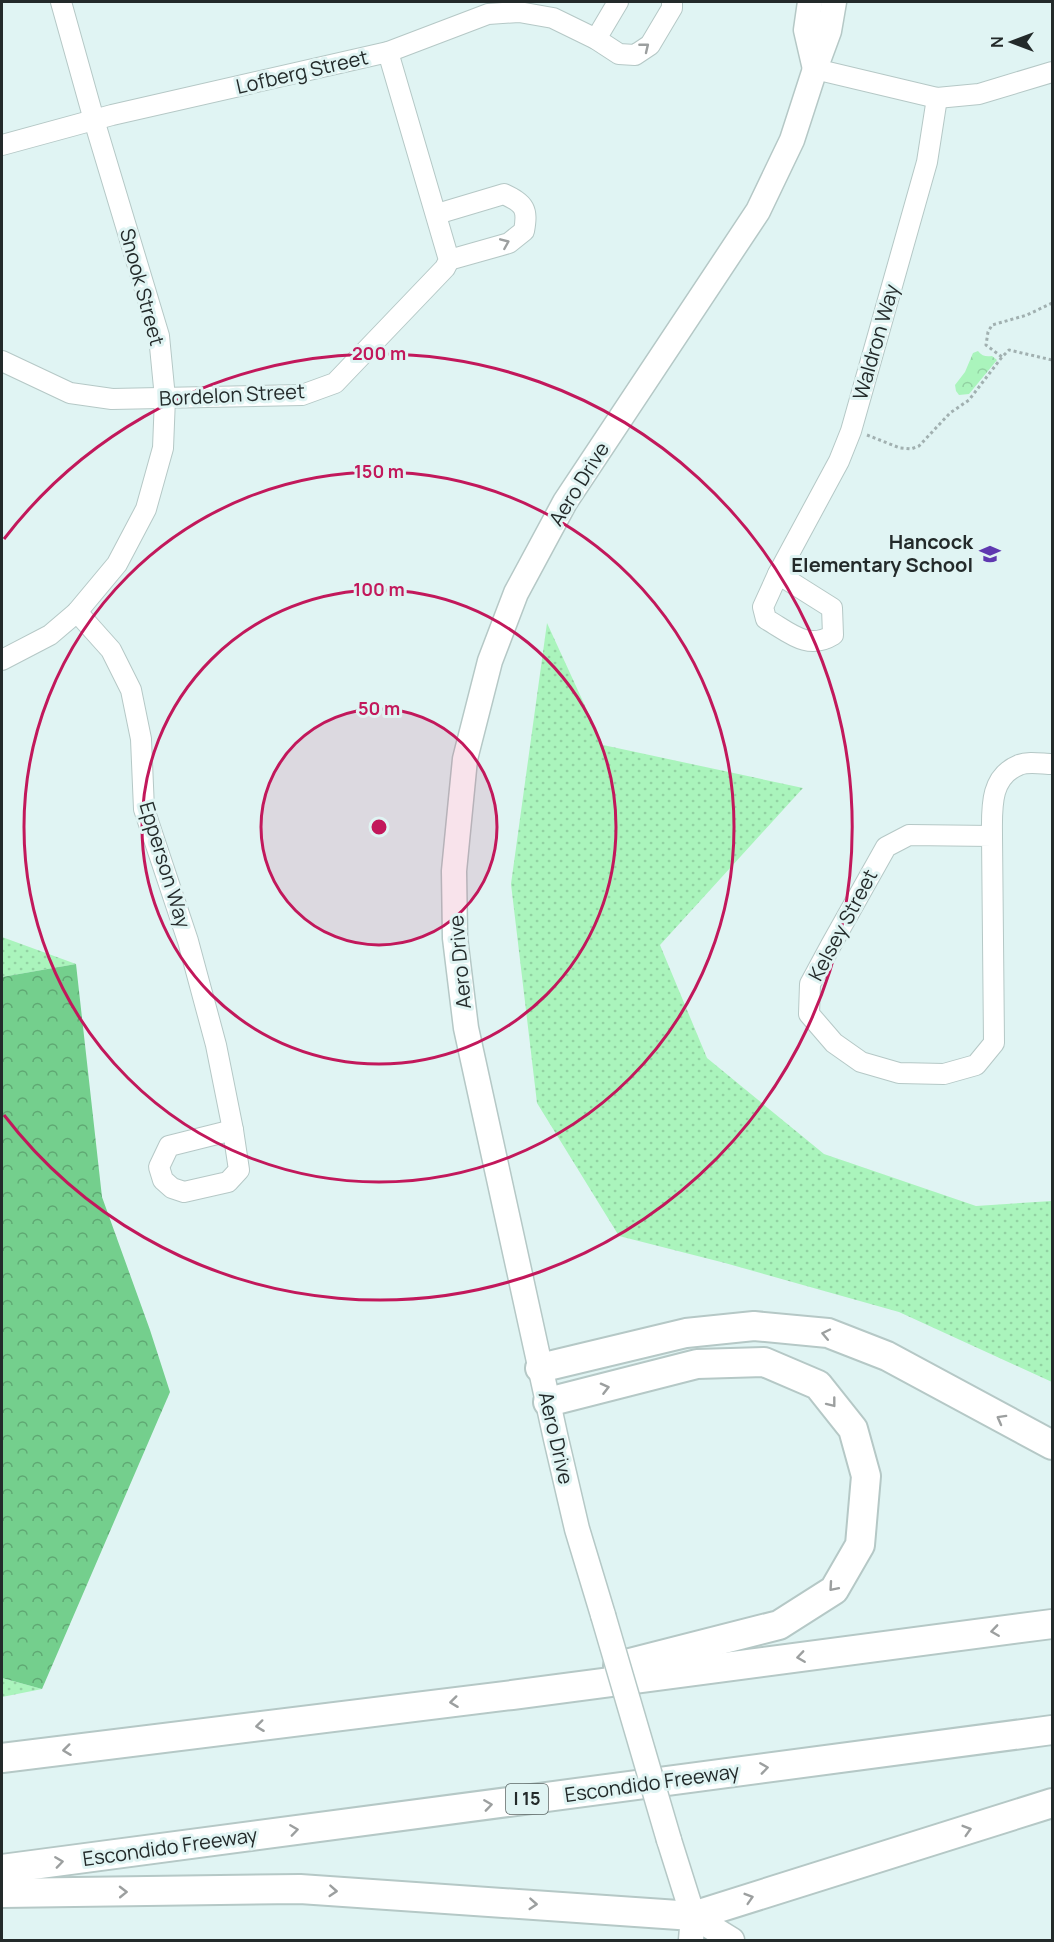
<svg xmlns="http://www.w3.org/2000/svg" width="1054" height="1942" font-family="Manrope,sans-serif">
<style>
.grass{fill:url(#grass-dots)}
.forest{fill:url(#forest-crowns)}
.park{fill:url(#park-crowns)}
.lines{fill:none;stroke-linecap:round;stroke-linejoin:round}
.minor-casing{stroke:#b5c8c6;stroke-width:22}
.major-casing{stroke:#b5c8c6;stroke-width:27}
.highway-casing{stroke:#b5c8c6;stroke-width:32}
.path{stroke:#a1b0b0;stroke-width:3;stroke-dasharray:3 3;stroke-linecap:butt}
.minor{stroke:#fff;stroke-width:20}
.major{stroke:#fff;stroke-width:24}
.highway{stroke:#fff;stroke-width:28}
.major-bridge-casing{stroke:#b5c8c6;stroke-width:27;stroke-linecap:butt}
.major-bridge{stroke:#fff;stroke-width:24}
.oneway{stroke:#9c9f9f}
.ring{fill:none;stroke:#c2185b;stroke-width:3}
.labels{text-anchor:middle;stroke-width:6;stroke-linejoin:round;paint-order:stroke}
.shield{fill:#e0f4f3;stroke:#5c6766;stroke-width:1.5}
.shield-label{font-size:18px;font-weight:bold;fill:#232a2a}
.street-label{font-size:20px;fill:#232a2a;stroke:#e0f4f3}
.poi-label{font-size:20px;font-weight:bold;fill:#232a2a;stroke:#e0f4f3;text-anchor:end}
.centre{fill:#c2185b;stroke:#e0f4f3;stroke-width:3}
.ring-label{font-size:18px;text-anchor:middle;font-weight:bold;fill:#c2185b;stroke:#e0f4f3;stroke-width:6;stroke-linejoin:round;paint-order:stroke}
</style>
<defs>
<pattern id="grass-dots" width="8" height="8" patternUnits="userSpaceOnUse" patternTransform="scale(1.5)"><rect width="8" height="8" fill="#aaf4bc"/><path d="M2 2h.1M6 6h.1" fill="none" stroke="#92d1a2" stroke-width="1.8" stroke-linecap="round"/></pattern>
<pattern id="forest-crowns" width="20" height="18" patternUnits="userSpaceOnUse" patternTransform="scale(1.5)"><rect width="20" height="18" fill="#74cf8d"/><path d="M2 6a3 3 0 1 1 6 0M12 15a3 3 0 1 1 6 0" fill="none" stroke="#5fa873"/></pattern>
<pattern id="park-crowns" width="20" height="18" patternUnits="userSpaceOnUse" patternTransform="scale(1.5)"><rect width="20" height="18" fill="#aaf4bc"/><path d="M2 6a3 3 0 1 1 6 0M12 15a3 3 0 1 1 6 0" fill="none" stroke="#92d1a2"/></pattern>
</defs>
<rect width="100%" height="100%" fill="#e0f4f3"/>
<g class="grass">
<path d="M547,623L603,745L803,788L660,945L707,1058L824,1154L976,1206L1052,1201V1382L899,1312L725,1263L619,1236L537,1103L511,884Z"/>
<path d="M2,937L76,964L2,977Z"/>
<path d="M2,1678L42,1689L2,1697Z"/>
</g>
<path class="forest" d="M76,964L102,1197L150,1330L170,1392L42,1689L2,1678V977Z"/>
<path class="park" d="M978,351C982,356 986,357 992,356L997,360L969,394L959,395L956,391L955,385L965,372L973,353Z"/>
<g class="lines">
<defs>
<g id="minor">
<path d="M596,39L618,2"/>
<path d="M815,69L937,98L979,94L1052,72"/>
<path d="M2,145L112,115L388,52L488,14L519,12L553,18L596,39L619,54L635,55L650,45L672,8V2"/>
<path d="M437,214L504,194C525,204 528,209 524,231L509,243L449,260"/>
<path d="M2,361L70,393L112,399L302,395L335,383L445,268L449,260L388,52"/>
<path d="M778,574L839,461L851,431L927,162L937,98"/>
<path d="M778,574L832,608L833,635C807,651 789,632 766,619L763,607Z"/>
<path d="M77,612L111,650L131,690L141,739L144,809L188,941L216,1045L233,1130"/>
<path d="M2,660L50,635L77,612L117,564L146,509L163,448L165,398L159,336L94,120L61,2"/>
<path d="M909,835L992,836L994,1043L976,1065L944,1074L899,1073L861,1062L834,1043L809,1014L810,984L831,945L886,847Z"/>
<path d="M992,836C992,810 989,777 1019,765C1028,761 1043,764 1052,764"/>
<path d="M233,1130L239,1170L228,1182L184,1192L172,1188L163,1180L159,1167L169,1146Z"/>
</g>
<g id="major">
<path d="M810,2L806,30L815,69"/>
<path d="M603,1615L577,1529L556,1439L466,1028L455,938L454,871L465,759L490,661L516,593L565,502L758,211L792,140L815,69L829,31L834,2"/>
<path d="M669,1840L693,1916L691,1940"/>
<path d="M693,1916L732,1940"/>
</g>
<g id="highway">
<path d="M540,1368L686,1333L754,1326L828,1333L887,1356L1052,1445"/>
<path d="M548,1402L697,1364L764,1362L818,1385L853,1429L866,1476L860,1545L834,1590L779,1625L618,1666"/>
<path d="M2,1758L512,1695L1052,1624"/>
<path d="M2,1869L1052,1730"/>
<path d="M2,1893L300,1889L693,1916L1052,1803"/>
</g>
</defs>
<use href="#minor" class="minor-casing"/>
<use href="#major" class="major-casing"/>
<use href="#highway" class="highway-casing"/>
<g class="path">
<path d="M1052,303L1027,315L992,325L988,332L986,345L1002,357L1009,350L1052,360"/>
<path d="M867,435L900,448L911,449L919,446L950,413L969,400L1002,357"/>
</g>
<use href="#minor" class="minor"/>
<use href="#major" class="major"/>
<use href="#highway" class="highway"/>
<defs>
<path id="major-bridge" d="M603,1615L669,1840"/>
</defs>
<use href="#major-bridge" class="major-bridge-casing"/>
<use href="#major-bridge" class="major-bridge"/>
</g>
<defs><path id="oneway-chevron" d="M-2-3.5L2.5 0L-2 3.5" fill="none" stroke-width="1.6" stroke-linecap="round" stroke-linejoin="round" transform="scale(1.5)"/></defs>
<g class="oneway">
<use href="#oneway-chevron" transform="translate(645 47) rotate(-39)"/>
<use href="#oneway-chevron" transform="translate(505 243) rotate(-23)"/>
<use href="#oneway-chevron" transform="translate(826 1334) rotate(-168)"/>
<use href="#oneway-chevron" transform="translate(605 1388) rotate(-14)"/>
<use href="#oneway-chevron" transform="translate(832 1403) rotate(52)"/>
<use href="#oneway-chevron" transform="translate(1001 1419) rotate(-151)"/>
<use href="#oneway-chevron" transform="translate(833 1587) rotate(131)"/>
<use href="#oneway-chevron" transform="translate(995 1631) rotate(172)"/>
<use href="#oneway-chevron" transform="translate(801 1657) rotate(172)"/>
<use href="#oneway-chevron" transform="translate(454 1702) rotate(173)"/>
<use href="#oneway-chevron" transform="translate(260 1726) rotate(173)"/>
<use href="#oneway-chevron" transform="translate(67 1750) rotate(173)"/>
<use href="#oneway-chevron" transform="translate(764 1768) rotate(-8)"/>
<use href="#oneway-chevron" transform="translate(488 1805) rotate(-8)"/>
<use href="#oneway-chevron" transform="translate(294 1830) rotate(-8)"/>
<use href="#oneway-chevron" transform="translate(967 1830) rotate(-17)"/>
<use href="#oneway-chevron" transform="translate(59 1862) rotate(-8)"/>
<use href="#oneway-chevron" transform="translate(333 1891) rotate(4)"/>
<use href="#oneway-chevron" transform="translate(123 1892) rotate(-1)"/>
<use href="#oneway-chevron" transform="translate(749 1898) rotate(-17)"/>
<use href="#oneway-chevron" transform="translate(533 1904) rotate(4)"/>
</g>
<circle cx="379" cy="827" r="118" fill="#c2185b" fill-opacity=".12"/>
<g class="ring">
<circle cx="379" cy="827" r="118"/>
<circle cx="379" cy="827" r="237"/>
<circle cx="379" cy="827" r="355"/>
<path d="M4 539A473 473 0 1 1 4 1115"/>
</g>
<defs>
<symbol id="school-bare" viewBox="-9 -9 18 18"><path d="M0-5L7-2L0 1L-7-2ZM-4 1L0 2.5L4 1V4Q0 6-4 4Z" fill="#5f38b0" stroke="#e0f4f3" stroke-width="2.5" paint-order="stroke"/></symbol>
</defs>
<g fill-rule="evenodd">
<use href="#school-bare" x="975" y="539" width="30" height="30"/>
</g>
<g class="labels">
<rect class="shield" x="506" y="1784" width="42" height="30" rx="4.5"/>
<g class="shield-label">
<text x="527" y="1805">I 15</text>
</g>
<g class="street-label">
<text transform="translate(302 72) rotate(-13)" y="7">Lofberg Street</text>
<text transform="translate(142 287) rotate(75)" y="7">Snook Street</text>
<text transform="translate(876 342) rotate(-74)" y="7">Waldron Way</text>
<text transform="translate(232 395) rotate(-3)" y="7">Bordelon Street</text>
<text transform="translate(579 484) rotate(-58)" y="7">Aero Drive</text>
<text transform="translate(165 865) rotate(73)" y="7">Epperson Way</text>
<text transform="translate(843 925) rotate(-62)" y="7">Kelsey Street</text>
<text transform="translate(460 962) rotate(-95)" y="7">Aero Drive</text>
<text transform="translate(556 1438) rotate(77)" y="7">Aero Drive</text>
<text transform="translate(652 1783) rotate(-8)" y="7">Escondido Freeway</text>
<text transform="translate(170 1847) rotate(-8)" y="7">Escondido Freeway</text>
</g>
<g class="poi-label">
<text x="973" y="549">Hancock<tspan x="973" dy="23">Elementary School</tspan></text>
</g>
</g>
<circle cx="379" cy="827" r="9" class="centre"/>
<g class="ring-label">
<text x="379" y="360">200 m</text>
<text x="379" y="478">150 m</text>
<text x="379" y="596">100 m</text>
<text x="379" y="715">50 m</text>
</g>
<rect width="1054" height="1942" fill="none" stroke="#232a2a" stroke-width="6"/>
<g transform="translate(1012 42) rotate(270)" stroke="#e0f4f3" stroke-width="4.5" paint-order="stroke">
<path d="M0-4.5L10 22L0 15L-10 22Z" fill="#232a2a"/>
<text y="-9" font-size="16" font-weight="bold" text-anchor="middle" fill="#232a2a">N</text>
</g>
</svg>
